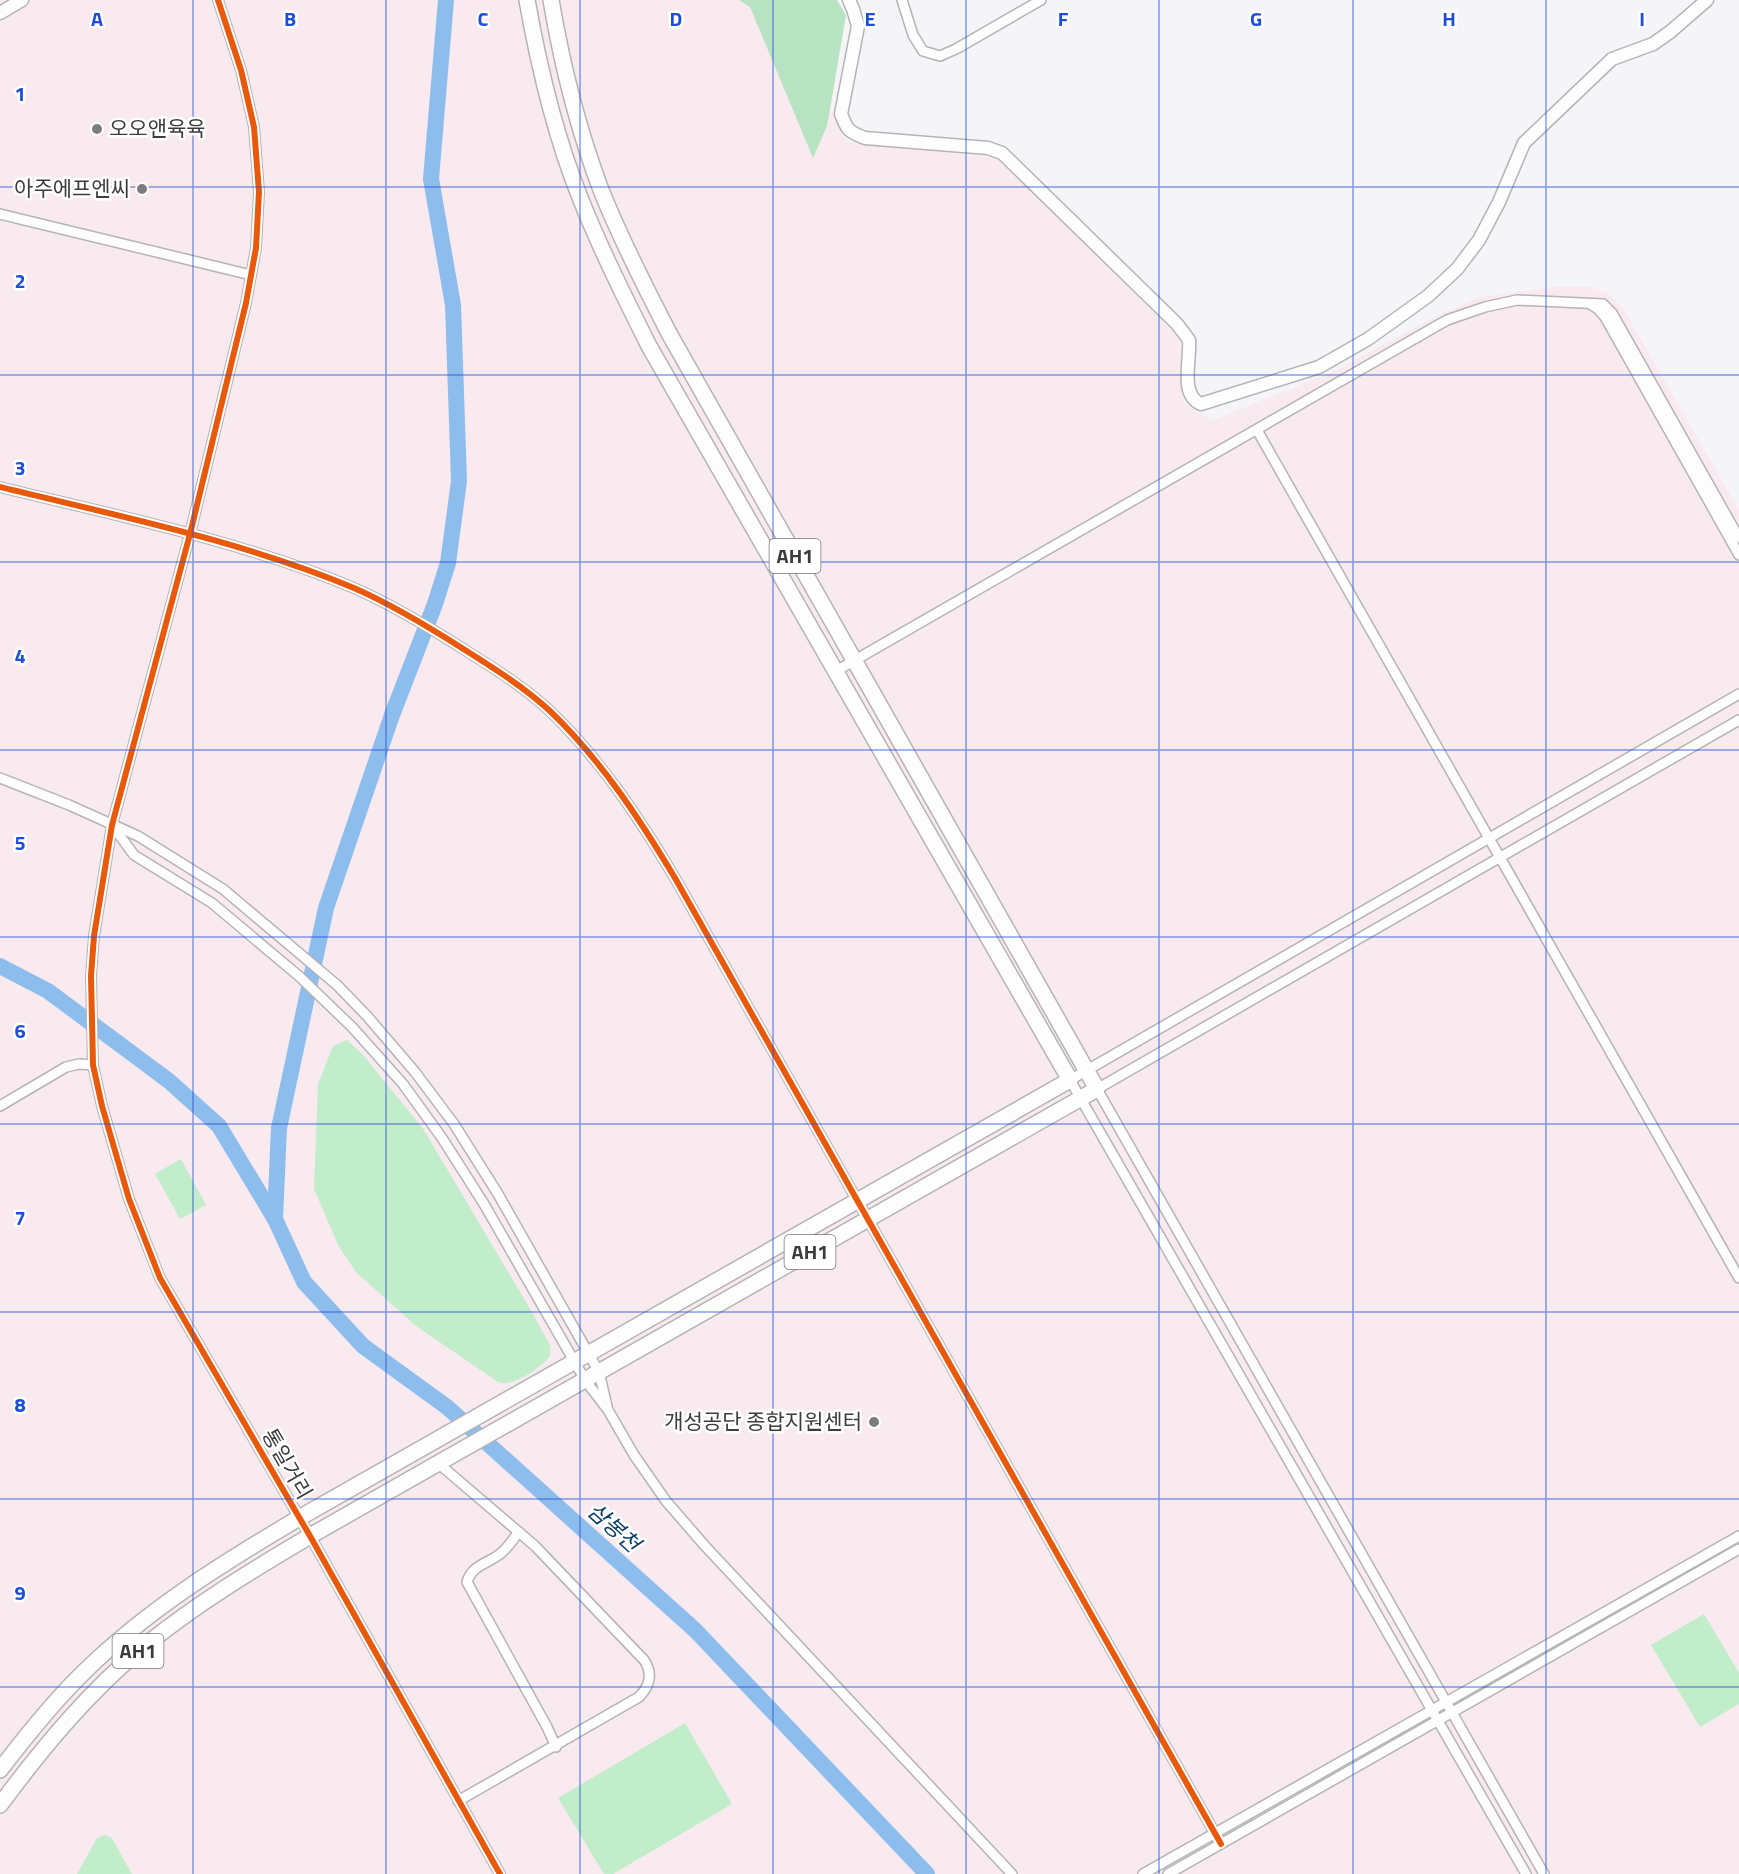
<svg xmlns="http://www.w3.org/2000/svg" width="1739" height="1874" font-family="'Titillium Web','Noto Sans KR',sans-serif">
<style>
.industrial{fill:#f9eaf0}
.green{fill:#c1edcb}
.forest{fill:#b8e3c2}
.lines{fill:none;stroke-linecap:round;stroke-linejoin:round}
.river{stroke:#8cbdec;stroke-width:16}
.minor-casing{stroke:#b4b3b6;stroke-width:12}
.tertiary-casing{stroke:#b4b3b6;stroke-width:15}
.primary-casing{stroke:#b4b3b6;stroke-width:18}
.minor{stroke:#fefdfe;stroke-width:9}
.tertiary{stroke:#fefdfe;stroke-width:12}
.primary{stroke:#fefdfe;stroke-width:15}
.cycleway-casing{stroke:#fff;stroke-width:10}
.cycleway{stroke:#e8590c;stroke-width:6}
.grid{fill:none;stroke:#1d4ed8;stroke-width:1.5;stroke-opacity:0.55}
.poi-dot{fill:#7d7c80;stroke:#fff;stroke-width:2}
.labels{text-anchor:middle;stroke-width:5;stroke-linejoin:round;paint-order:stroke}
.shield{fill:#fff;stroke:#767679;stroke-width:1.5}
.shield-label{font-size:20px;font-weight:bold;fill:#3c3c3f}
.poi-label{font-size:21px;fill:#3c3c3f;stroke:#fff;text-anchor:end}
.street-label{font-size:21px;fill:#3c3c3f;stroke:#fff}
.water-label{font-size:22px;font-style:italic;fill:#0a406a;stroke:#fff}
.grid-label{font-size:20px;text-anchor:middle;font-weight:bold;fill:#1d4ed8;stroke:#fff;stroke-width:5;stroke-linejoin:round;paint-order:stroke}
</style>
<rect width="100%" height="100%" fill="#f5f4f9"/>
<path class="industrial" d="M0,0H837L846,15L830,111L847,141L997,158L1177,336L1184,358L1179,370L1184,404L1213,420L1332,372L1442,313L1480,297L1554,287H1591L1608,293L1623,308L1739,510V1874H0Z"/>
<g class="green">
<path d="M347,1040L364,1056L424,1130L533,1314L550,1345V1356C542,1367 512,1388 498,1382L416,1326L356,1272L339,1247L314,1189L318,1084L333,1046Z"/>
<path d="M181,1159L206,1205L180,1219L155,1174Z"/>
<path d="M1704,1614L1739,1673V1704L1700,1727L1651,1645Z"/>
<path d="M685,1723L732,1804L613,1874H604L558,1798Z"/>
<path d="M105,1835L112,1838L132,1874H77L97,1838Z"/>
</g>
<path class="forest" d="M739,0H837L846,15L827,126L813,158L750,7Z"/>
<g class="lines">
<g class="river">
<path d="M0,966L48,991L169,1081L219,1126L275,1219L304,1282L363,1346L447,1407L695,1630L927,1874"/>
<path d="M275,1219L279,1128L326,908L392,715L435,604L448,563L459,481L453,305L431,179L446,0"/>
</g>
<defs>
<g id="minor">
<path d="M218,0L241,70L254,127L259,192L256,248L246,303L190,534L112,825L94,936L91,976L93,1065L102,1106L129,1199L160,1278L310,1536L500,1874"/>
<path d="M902,0L913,35L923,51L940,56L956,49L1041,0"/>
<path d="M0,214L251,275"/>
<path d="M1590,304L1598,309L1605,317L1739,555"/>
<path d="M1257,430L1739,1278"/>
<path d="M0,487C118,516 242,541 354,588C393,605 429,627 465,650C495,669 524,687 550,711C601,760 639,818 675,878L1221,1844"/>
<path d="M836,671L1447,320L1485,307L1517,300L1603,304L1612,313L1739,538"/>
<path d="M0,778L69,805L138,836L223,889L337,985L367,1016L415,1072L454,1124L498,1194L599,1372L607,1406"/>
<path d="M112,825L134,855L212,903L300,977L352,1027L403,1084L442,1138L484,1204L585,1380L608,1410L634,1455L666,1501L705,1546L1012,1874"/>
<path d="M0,1106L66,1067L79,1064L93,1065"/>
<path d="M438,1463L535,1546L644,1660C653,1673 650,1686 639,1697L458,1801"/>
<path d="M519,1532C513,1539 507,1549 500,1554C487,1564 472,1565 467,1582L547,1727L556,1747"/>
<path d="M1143,1874L1739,1536"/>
<path d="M1168,1874L1739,1549"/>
<path d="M1526,1874L1070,1080L1739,694"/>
<path d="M1544,1874L1097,1089L1739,720"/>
</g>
<g id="tertiary">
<path d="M849,0L853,9L858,26L841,114C847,130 849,132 865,138L988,148L1002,153L1177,324L1189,340C1191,359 1179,395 1201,404L1319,367L1368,339L1428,296L1457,269L1479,240L1499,202L1524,143L1612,59L1653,44L1670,32L1707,0"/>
<path d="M0,13L22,0"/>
</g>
<g id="primary">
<path d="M0,1770C26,1736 53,1702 84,1672C147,1610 223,1563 299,1518L1070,1080L649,346C625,298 601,250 581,200C555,136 539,68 527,0"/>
<path d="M0,1805C43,1747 91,1689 147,1644C198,1603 254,1569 310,1536L1097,1089L670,335C645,287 621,240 601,190C578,129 562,65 551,0"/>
</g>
</defs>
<use href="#minor" class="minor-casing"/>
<use href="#tertiary" class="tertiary-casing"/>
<use href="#primary" class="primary-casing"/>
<use href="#minor" class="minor"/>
<use href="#tertiary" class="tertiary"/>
<use href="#primary" class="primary"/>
<defs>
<g id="cycleway">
<path d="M218,0L241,70L254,127L259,192L256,248L246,303L190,534L112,825L94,936L91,976L93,1065L102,1106L129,1199L160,1278L310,1536L500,1874"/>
<path d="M0,487C118,516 242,541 354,588C393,605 429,627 465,650C495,669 524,687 550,711C601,760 639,818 675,878L1221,1844"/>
</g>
</defs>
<use href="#cycleway" class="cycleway-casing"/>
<use href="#cycleway" class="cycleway"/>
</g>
<path class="grid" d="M193,0V1874M386,0V1874M580,0V1874M773,0V1874M966,0V1874M1159,0V1874M1353,0V1874M1546,0V1874M0,187H1739M0,375H1739M0,562H1739M0,750H1739M0,937H1739M0,1124H1739M0,1312H1739M0,1499H1739M0,1687H1739"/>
<g class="poi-dot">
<circle cx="97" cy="129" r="6"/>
<circle cx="142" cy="189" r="6"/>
<circle cx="874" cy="1422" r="6"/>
</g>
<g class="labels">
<g class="shield">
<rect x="769.5" y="539" width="51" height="34" rx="4.5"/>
<rect x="784.5" y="1235" width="51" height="34" rx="4.5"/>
<rect x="112.5" y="1634" width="51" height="34" rx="4.5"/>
</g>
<g class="shield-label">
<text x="795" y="563">AH1</text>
<text x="810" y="1259">AH1</text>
<text x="138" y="1658">AH1</text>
</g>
<g class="poi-label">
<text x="109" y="136" text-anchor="start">오오앤육육</text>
<text x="130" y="196">아주에프엔씨</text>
<text x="862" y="1429">개성공단 종합지원센터</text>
</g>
<g class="street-label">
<text transform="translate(287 1464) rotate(60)" y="7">통일거리</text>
</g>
<g class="water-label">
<text transform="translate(614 1527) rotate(42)" y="8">삼봉천</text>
</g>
</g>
<g class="grid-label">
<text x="97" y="26">A</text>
<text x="290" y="26">B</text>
<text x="483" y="26">C</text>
<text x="676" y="26">D</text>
<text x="870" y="26">E</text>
<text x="1063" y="26">F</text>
<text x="1256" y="26">G</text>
<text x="1449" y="26">H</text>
<text x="1642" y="26">I</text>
<text x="20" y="101">1</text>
<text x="20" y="288">2</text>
<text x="20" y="475">3</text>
<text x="20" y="663">4</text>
<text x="20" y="850">5</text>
<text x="20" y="1038">6</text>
<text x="20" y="1225">7</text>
<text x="20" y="1412">8</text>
<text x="20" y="1600">9</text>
</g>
</svg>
